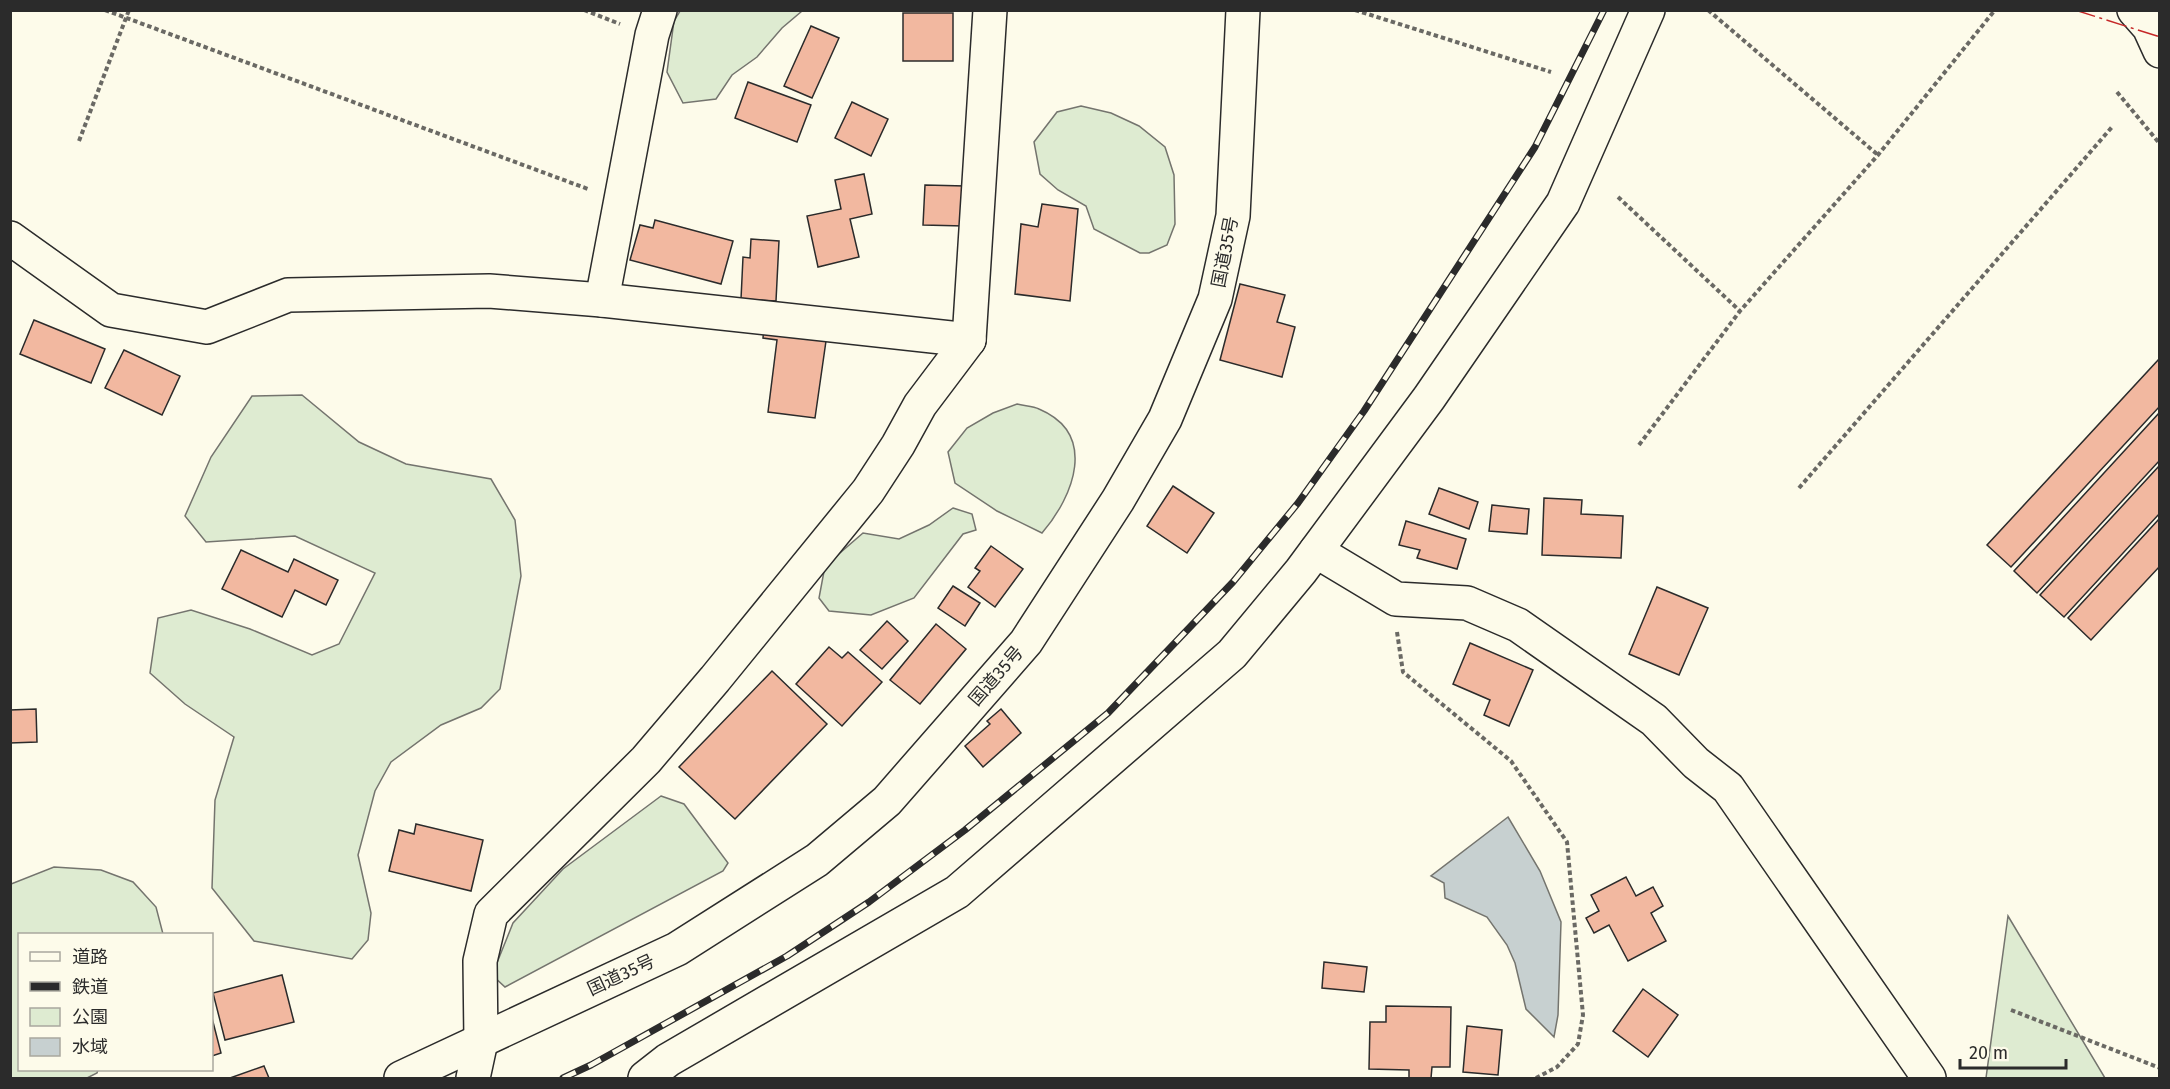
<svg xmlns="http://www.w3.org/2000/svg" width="2170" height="1089" font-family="'Fira Sans','Noto Sans JP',sans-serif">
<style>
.green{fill:#deebd1;stroke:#74746e;stroke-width:1.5}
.water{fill:#c7d0d0;stroke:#74746e;stroke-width:1.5}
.building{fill:#f2b8a0;stroke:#2b2b2b;stroke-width:1.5}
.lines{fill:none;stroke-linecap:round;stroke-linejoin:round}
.minor-casing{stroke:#2b2b2b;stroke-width:36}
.highway-casing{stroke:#2b2b2b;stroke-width:36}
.path{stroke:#6a6964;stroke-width:4;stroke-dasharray:4.5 3;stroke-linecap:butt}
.minor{stroke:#fdfbea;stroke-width:33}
.highway{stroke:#fdfbea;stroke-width:33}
.rail-casing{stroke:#2b2b2b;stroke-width:7}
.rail{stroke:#fdfbea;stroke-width:4.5;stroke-dasharray:14;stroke-linecap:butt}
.power{stroke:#c62828;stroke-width:1.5;stroke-dasharray:21 4.5 3 4.5;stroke-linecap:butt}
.labels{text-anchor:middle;stroke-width:4.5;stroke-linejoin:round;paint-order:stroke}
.street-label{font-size:18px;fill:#2b2b2b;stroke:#fdfbea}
</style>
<rect width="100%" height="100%" fill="#fdfbea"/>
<g class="green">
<path d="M680,11H802L782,28L757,57L732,75L716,99L683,103L667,72L674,21Z"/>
<path d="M1081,106L1111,113L1139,126L1165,147L1174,175L1175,224L1167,245L1149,253H1140L1094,229L1086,206L1058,190L1040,174L1034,142L1057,112Z"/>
<path d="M302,395L359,442L406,464L491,479L515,520L521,576L500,689L481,708L441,725L391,762L375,791L358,855L371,913L368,940L352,959L254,941L212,888L215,800L234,737L185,704L150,673L158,618L191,610L250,629L312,655L339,644L375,573L295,536L206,542L185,516L211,457L252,396Z"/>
<path d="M1017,404C1024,406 1033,406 1039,409C1098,434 1074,496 1042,533L997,511L955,483L948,452L967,428L993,413Z"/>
<path d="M953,508L972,514L976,530L963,534L914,598L871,615L829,611L819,598L825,566L863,533L899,539L929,525Z"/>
<path d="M661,796L684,804L728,863L723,871L505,987L492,975L513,923L563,869Z"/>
<path d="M54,867L101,870L133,882L156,907L163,934H20V1070H98L97,1073L87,1078H11V884Z"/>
<path d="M2008,916L2105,1078H1986Z"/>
</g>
<path class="water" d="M1508,817L1540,871L1561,922L1558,1015L1554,1037L1526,1009L1515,963L1507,945L1487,917L1445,898L1444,883L1431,876Z"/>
<g class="building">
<rect x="903" y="13" width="50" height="48"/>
<path d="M811,26L839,38L812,98L784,86Z"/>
<path d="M748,82L811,105L797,142L735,118Z"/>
<path d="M852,102L888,119L871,156L835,138Z"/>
<path d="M864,174L872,214L850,219L859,257L818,267L807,216L841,209L835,180Z"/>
<path d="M925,185L965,186L964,226L923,225Z"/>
<path d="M1042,204L1078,209L1070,301L1015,294L1021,224L1038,227Z"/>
<path d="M655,220L733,241L721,284L630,260L640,225L653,228Z"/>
<path d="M751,239L779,241L776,301L741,299L743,257L750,258Z"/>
<path d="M1240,284L1285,295L1277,322L1295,327L1282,377L1220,360Z"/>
<path d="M34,320L105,349L91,383L20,354Z"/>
<path d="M764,326L827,334L815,418L768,412L777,340L763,338Z"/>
<path d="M124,350L180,376L162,415L105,388Z"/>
<path d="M2160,358V406L2011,567L1987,545Z"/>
<path d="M2160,412V460L2037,593L2014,571Z"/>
<path d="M2160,465V513L2064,617L2040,595Z"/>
<path d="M1173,486L1214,513L1187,553L1147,526Z"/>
<path d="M1439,488L1478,502L1469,529L1429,514Z"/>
<path d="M1544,498L1582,500L1581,514L1623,516L1621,558L1542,555Z"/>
<path d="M1492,505L1529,509L1527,534L1489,531Z"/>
<path d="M2160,518V566L2091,640L2068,618Z"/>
<path d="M1406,521L1466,539L1457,569L1417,558L1420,550L1399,545Z"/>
<path d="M991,546L1023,569L995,607L968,587L980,571L975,568Z"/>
<path d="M241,550L288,572L294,559L338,580L326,605L295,590L282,617L222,589Z"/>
<path d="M953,586L980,603L965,626L938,608Z"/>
<path d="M1657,587L1708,608L1679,675L1629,654Z"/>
<path d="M887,621L908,641L882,669L860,650Z"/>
<path d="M936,624L966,649L920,704L890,680Z"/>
<path d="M1470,643L1533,670L1509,726L1484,715L1490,700L1453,684Z"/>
<path d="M829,647L842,658L848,652L882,682L842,726L796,684Z"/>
<path d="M772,671L827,724L735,819L679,767Z"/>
<path d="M36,709L37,742L10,743V710Z"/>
<path d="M1001,709L1021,733L983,767L965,746L990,724L987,721Z"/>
<path d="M416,824L483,840L471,891L389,871L399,830L414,834Z"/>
<path d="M1626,877L1636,896L1653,887L1663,906L1651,913L1666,941L1628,961L1609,925L1594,933L1586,918L1599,911L1591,895Z"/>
<path d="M1324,962L1367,967L1364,992L1322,988Z"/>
<path d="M282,975L294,1022L225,1040L213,993Z"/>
<path d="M1643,989L1678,1015L1648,1057L1613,1031Z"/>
<path d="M1386,1006L1451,1007L1450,1067H1432L1431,1078H1409V1070L1369,1069L1370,1022H1386Z"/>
<path d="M212,1018L221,1053L212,1056Z"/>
<path d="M1467,1026L1502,1030L1498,1075L1463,1072Z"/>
<path d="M264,1066L269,1078H230Z"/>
</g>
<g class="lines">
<defs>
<g id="minor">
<path d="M2134,10L2149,27L2160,51"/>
<path d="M10,238L111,310L207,327L288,295L489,291L602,300L969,340"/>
<path d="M602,300L652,35L660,10"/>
<path d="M1316,551L1396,599L1467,603L1518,625L1654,720L1696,763L1728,788L1929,1078"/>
<path d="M473,1078L481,1041L480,961L491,914L646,760L715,679L868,491L898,445L920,405L969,340L990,10"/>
<path d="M645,1078L668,1060L957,892L1232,654L1301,571L1429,398L1563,203L1648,10"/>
</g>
<path id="highway" d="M401,1078L677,949L817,860L887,801L1026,642L1118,500L1165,419L1215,299L1233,216L1243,10"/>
</defs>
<use href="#minor" class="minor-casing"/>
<use href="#highway" class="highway-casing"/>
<g class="path">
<path d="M105,10L588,189"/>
<path d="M584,10L620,24"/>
<path d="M1355,10L1551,72"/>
<path d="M1708,10L1878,155"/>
<path d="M2117,92L2160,144"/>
<path d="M79,141L129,10"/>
<path d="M1618,197L1740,311"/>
<path d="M1639,445L1740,311L1878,155L1995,10"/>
<path d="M1799,488L2112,127"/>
<path d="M1397,632L1403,672L1511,761L1567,842L1583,1015L1578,1044L1557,1067L1536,1078"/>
<path d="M2011,1010L2160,1068"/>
</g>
<use href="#minor" class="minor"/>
<use href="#highway" class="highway"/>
<defs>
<path id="rail" d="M563,1078L591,1065L787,956L869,902L965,830L1108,713L1233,582L1298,503L1364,411L1535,147L1604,10"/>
</defs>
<use href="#rail" class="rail-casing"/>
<use href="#rail" class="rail"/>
<path class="power" d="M2075,10L2160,37"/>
</g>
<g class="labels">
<g class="street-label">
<text transform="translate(1225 252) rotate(-79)" y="6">国道35号</text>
<text transform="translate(996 676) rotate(-49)" y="6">国道35号</text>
<text transform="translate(621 975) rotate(-25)" y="6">国道35号</text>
</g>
</g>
<rect width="2170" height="1089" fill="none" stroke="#2b2b2b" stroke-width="24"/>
<rect x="18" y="933" width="195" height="138" fill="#fdfbea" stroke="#a9a89e" stroke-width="1.5"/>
<rect x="30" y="952" width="30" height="9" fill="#fdfbea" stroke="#a9a89e" stroke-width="1.5"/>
<text x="72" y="963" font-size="18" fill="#2b2b2b">道路</text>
<rect x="30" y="982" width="30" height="9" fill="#2b2b2b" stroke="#a9a89e" stroke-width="1.5"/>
<text x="72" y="993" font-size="18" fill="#2b2b2b">鉄道</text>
<rect x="30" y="1008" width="30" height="18" fill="#deebd1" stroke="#a9a89e" stroke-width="1.5"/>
<text x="72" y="1023" font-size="18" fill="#2b2b2b">公園</text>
<rect x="30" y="1038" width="30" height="18" fill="#c7d0d0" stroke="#a9a89e" stroke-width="1.5"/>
<text x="72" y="1053" font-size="18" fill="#2b2b2b">水域</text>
<path d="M1960 1059v9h106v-9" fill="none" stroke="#2b2b2b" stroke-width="3"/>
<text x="1969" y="1059" font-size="18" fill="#2b2b2b" stroke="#fdfbea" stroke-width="4.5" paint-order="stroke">20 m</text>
</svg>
